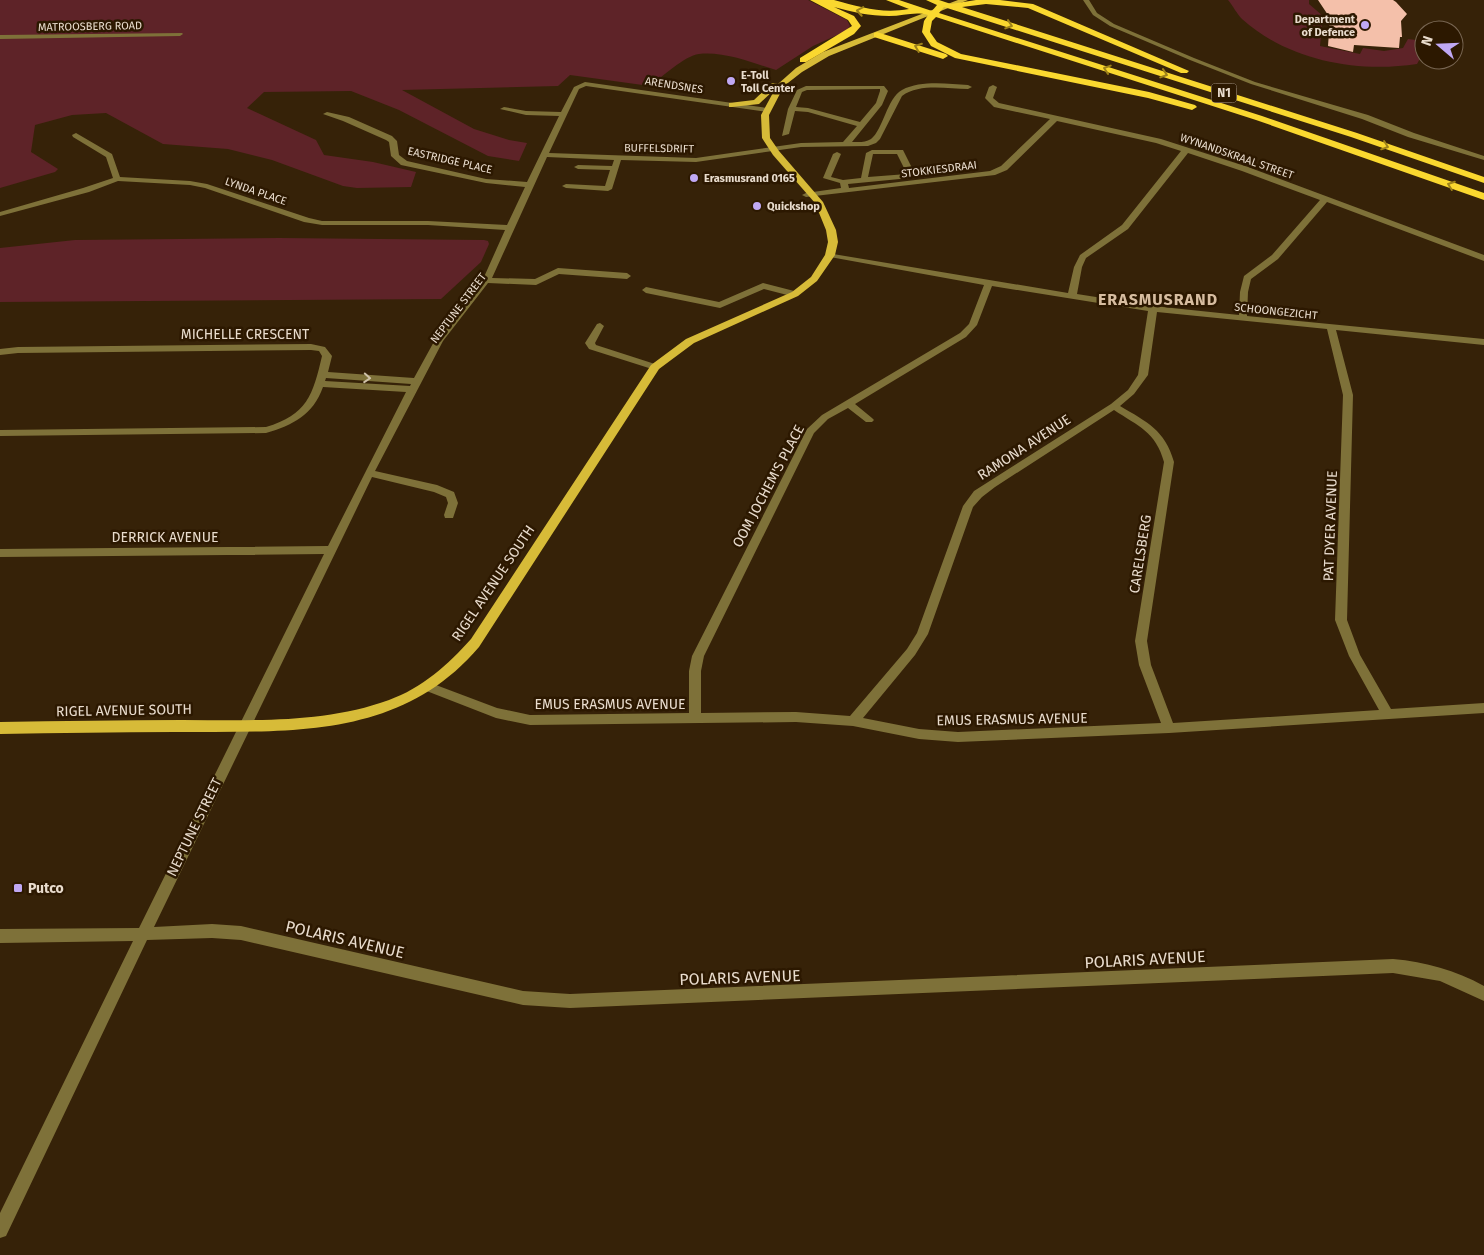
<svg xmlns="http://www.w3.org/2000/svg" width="1484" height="1255" font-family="'Fira Sans',sans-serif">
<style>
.green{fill:#5e2328}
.building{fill:#f4c0aa}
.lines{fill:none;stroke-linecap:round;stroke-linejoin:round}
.minor{fill:#7e7139;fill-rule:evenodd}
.major{fill:#d7bb38;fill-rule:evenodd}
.highway{fill:#fad82f;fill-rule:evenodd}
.oneway{stroke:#9d821a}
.oneway2{stroke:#cec1a8}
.poi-dot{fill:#c0a8f3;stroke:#2c1800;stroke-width:2}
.labels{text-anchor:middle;stroke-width:5;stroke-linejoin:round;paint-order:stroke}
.far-poi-label{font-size:11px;font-weight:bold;fill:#e9dccd;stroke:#2c1800;text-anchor:start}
.far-street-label{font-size:11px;fill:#e9dccd;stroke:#2c1800}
.shield{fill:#2c1800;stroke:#b0a190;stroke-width:1}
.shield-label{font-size:12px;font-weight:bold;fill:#e9dccd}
.street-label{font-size:14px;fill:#e9dccd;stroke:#2c1800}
.poi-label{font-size:14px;font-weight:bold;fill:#e9dccd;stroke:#2c1800;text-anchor:start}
.far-district-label{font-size:16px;font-weight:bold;letter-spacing:1px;fill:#d7bda0;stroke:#2c1800}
.near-street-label{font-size:16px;fill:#e9dccd;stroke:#2c1800}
</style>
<rect width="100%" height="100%" fill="#362208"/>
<g class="green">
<path d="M0,0H808L847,20L850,26L846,31L813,46L776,70C753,63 724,51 699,54C684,56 662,77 650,86L570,75L558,86L402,90L474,129L509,140L527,143L519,161L488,156L399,110L351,91L264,92L247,108L316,140L324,155L373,162L416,172L411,187L357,188L343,186L272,160L228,149L163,144L106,113L72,115L35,125L31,152L58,169L55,172L0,188Z"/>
<path d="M1228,0H1309V4L1323,16L1320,46L1360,54L1363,48L1384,51L1403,48L1408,39L1424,41V55H1422L1417,64C1357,73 1289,61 1242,19C1237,14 1233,6 1228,0Z"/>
<path d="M279,238L484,240L488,241L489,244L481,262L441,299L0,302V248L75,240Z"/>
</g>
<path class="building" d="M1318,0H1393L1396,2L1407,14L1401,21L1402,37H1400L1399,48L1354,45L1353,52L1328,46L1330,18Z"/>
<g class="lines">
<g class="minor">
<path d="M1083,0H1089L1097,13L1114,24L1194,58L1255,82L1368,115L1414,133L1484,156V160L1408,137L1362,119L1251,84L1190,60L1110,26L1093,15Z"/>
<path d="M182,33L183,34L180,36L0,39V35Z"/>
<path d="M585,82L767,108L771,110L767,112L586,86L579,89L549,153L696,158L801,143L843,142L857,126L808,112L795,111L789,134L782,136L788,109L797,90L806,86H884L888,91L882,105L852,142C858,142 865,143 871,139C883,130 887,98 902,90C921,80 948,84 968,85L972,87L968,89C947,89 920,83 902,96L880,139L876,143L868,146L801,147L696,162L621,160L612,189L608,191L566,188L562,186L566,184L605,186L610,170L578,169L574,167L578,165L612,166L614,160L547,157L492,278L535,279L558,268L627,273L631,276L627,279L559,274L536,285L488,283L443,341L375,471L437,485L454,492L458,503L453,518H445L444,515L448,503L446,497L434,492L372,477L154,927L212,924L241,926L523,991L570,994L1393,959C1426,962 1455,970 1484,986V1001L1440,981L1393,973L570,1008L523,1005L241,940L212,938L147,940L6,1236L0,1238V1213L133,941L0,943V929L139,928L324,554L0,557V549L328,546L406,392L323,387C313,415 293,425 266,433L0,436V430L266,427C307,415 313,395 322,356L319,351L311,350L18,353L0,355V349L18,347L311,344L325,347L332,356L328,372L414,378L436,338L480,282L477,280L484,277L505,230L428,225H322L304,222L205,188L190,185L118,181L89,192L0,216V212L83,188L113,178L106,157L73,137L72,135L76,133L112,154L120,177L190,181L207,184L309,218L322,221H428L507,225L525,187L486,183L401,165L391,156L389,142L386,140L343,121L323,114L327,112L349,117L392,136L397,141L399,155L407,161L486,179L527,182L559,116L526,115L500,109L504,107L526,111L561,112L574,87ZM880,89V91L876,103L860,122L808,108L796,107L802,92L807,90ZM326,378L411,384L410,386L325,381Z"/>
<path d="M993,85L997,87L993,98L999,103L1161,139L1248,167L1484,255V261L1327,202L1278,259L1251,279L1248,292L1247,316L1484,339V345L1336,330L1353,395L1347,620L1360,655L1391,709L1484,703V713L1169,733L958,742L919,739L853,726L796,722L530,725L496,718L424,690L422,687L424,684L428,682L497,708L530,715L689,713V671L692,656L807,429L822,415L960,333L969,324L984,285L830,257L826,255L827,253L1068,293L1074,267L1080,255L1122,225L1181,151L1156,143L1057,121L1007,170L995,175L806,197L802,195L806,193L841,188L840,183L823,178L833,154L837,152L841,154L831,177L843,180L861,178L866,153L872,150H903L915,174L910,178L848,184L849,188L990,171L1001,166L1050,119L994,107L985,98L989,87ZM1188,153L1242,171L1320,200L1272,255L1244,276L1240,292L1239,315L1153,306L1077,294L1082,267L1086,258L1128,229ZM873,154H897L907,174L868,177ZM992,286L1148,311L1138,375L1128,390L1111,404L974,491L963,506L917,633L907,649L850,716L796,712L701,713V671L704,656L814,433L828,419L848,408L866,422H872L874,420L872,418L855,404L966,337L977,325ZM1157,312L1327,329L1343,395L1335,620L1349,656L1379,710L1173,723L1151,665L1147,641L1174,462C1165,430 1147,422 1120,406L1134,394L1148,375ZM1114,410C1138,426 1156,432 1164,462L1135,641L1139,665L1161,723L958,732L919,729L863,718L915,655L928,634L973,507L982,497L995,487Z"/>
<path d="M763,283L798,292L799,294L795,297L764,289L720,308L646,293L642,290L646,287L719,302Z"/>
<path d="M600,323L604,326L595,343L596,345L658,365V369H652L589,349L585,343L597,324Z"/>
</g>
<path class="major" d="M958,0H968L829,56L802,72L784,86L769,115L770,138L779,151L823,202L836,230L838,242L835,255L817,281L798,296L694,343L659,369L479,647C399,741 287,731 174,732C116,732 58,733 0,734V722C61,721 122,720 182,720C251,720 323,724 389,700C422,688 448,665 471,639L651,365L686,339L792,292L811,277L825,255L828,242L826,230L815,203L773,155L762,138L761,115L775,89L759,104L732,107H729V103L754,100L772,83L778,84L796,68L823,52Z"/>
<g class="highway">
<path d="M810,0C817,0 826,0 834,0C860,7 882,14 909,9L886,0H899L932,11L937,5L926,0H939L951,4L976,0H1000L1033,4L1189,71L1187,73H1181L1028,8L986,4L962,7L1357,133L1484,177V183L1351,137L944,7L939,13L1262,116L1484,193V200L1256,120L936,17L932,21L930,32L937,42L961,54L1149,92L1195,105L1197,107L1192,110L1148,98L955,58L931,46L922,32L924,21L928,15C915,11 903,16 889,16C870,16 852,12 834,7L854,16L861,26L854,34L806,62H800V58L852,26L848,20Z"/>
<path d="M877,32L946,54L948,56L943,59L940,58L874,37V33Z"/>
</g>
</g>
<defs><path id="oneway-chevron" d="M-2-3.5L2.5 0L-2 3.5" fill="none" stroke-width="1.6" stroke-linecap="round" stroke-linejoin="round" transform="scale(1.25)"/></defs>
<g class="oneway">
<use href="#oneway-chevron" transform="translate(860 11) rotate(-170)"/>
<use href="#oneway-chevron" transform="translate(1009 25) rotate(18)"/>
<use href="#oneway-chevron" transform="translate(918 47) rotate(-159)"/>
<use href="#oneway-chevron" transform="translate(1107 69) rotate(-162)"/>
<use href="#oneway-chevron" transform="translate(1164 74) rotate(18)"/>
<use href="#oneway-chevron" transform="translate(1385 146) rotate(19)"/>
<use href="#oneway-chevron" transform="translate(1451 185) rotate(-160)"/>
</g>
<use class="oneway2" href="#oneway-chevron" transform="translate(367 378) rotate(4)"/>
<g class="poi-dot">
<circle cx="1365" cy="25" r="5"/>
<circle cx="731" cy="81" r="5"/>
<circle cx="694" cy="178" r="5"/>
<circle cx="757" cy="206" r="5"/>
<rect x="13" y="883" width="10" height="10" rx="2.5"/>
</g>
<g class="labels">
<g class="far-poi-label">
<text x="1355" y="23" text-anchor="end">Department<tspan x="1355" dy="13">of Defence</tspan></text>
<text x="741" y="79">E-Toll<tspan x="741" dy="13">Toll Center</tspan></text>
<text x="704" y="182">Erasmusrand 0165</text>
<text x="767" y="210">Quickshop</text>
</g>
<g class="far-street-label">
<text transform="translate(90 26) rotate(-1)" y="4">MATROOSBERG ROAD</text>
<text transform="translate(674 85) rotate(9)" y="4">ARENDSNES</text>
<text transform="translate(659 148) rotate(1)" y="4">BUFFELSDRIFT</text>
<text transform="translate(1237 156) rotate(19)" y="4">WYNANDSKRAAL STREET</text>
<text transform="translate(450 160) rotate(13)" y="4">EASTRIDGE PLACE</text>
<text transform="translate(939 169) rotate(-7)" y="4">STOKKIESDRAAI</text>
<text transform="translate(256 191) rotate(19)" y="4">LYNDA PLACE</text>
<text transform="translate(458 308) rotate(-53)" y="4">NEPTUNE STREET</text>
<text transform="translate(1276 311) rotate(6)" y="4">SCHOONGEZICHT</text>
</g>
<rect class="shield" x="1211.5" y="83.5" width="25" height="19" rx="4"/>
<g class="shield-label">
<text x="1224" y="97">N1</text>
</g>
<g class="street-label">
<text x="245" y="339">MICHELLE CRESCENT</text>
<text transform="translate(1024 447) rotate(-33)" y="5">RAMONA AVENUE</text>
<text transform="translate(768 486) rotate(-62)" y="5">OOM JOCHEM'S PLACE</text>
<text transform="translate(1330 526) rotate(-88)" y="5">PAT DYER AVENUE</text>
<text x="165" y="542">DERRICK AVENUE</text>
<text transform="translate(1140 554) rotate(-81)" y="5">CARELSBERG</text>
<text transform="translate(493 583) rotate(-56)" y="5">RIGEL AVENUE SOUTH</text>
<text x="610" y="709">EMUS ERASMUS AVENUE</text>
<text transform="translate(124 710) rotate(-1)" y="5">RIGEL AVENUE SOUTH</text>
<text transform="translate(1012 719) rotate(-1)" y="5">EMUS ERASMUS AVENUE</text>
<text transform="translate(194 827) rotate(-64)" y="5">NEPTUNE STREET</text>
</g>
<g class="poi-label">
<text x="28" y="893">Putco</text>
</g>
<g class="far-district-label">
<text x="1158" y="305">ERASMUSRAND</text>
</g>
<g class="near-street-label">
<text transform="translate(345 939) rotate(13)" y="6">POLARIS AVENUE</text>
<text transform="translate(1145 959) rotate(-3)" y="6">POLARIS AVENUE</text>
<text transform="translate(740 977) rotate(-2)" y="6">POLARIS AVENUE</text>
</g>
</g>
<g transform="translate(1439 45) rotate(289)"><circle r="24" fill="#2c1800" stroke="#786652"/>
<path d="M0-4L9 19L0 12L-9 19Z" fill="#c0a8f3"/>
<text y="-8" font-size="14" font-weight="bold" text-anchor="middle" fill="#e9dccd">N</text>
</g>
</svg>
